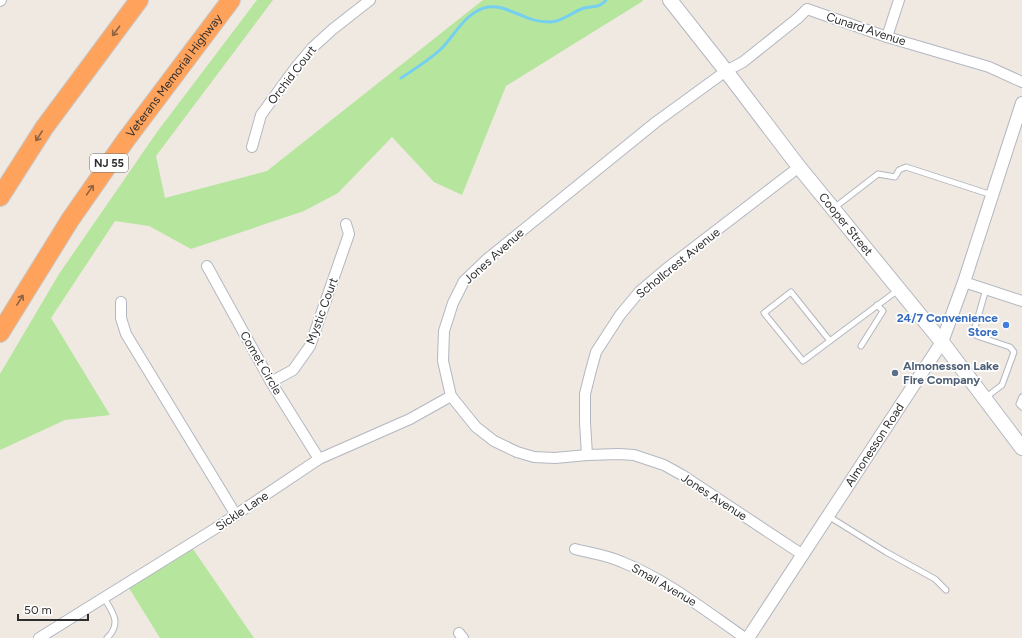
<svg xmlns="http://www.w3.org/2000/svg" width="1022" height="638" font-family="Figtree,sans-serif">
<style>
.green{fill:#b6e59e}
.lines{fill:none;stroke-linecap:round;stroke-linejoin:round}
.stream{stroke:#75cff0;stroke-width:3}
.service-casing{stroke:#b4b7c1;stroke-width:7}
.minor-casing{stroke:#b4b7c1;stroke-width:12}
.tertiary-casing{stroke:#b4b7c1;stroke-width:14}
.secondary-casing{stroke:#b4b7c1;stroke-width:16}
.motorway-casing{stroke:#c9c9c9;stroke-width:20}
.service{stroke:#fff;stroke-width:5}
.minor{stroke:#fff;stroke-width:10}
.tertiary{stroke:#fff;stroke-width:12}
.secondary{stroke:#fff;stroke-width:14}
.motorway{stroke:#ffa35c;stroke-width:18}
.oneway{stroke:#8c6343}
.shop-dot{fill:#3f7fe0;stroke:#fff;stroke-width:1.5}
.service-dot{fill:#5c6f8a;stroke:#fff;stroke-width:1.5}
.labels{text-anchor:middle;stroke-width:3.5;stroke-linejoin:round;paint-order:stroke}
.shield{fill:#fff;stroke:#6d6d6d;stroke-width:1}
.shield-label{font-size:11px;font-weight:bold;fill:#2e2e2e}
.street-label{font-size:12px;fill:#2e2e2e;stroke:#fff}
.shop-label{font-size:12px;font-weight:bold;fill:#366cbe;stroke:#fff;text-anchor:end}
.service-label{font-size:12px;font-weight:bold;fill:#4e5e75;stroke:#fff;text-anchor:start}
</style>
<rect width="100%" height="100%" fill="#efe9e1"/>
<g class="green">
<path d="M257,0H273L156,156L165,198L267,171L483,0H642L643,1L506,86L462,195L434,182L392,137L338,193L304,211L191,249L149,226L115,221L51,318L110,415L65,420L0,450V374L59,274L157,132Z"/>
<path d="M193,549L254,638H160L129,588Z"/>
</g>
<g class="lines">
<path class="stream" d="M401,78C415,69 429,60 441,49C455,35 466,11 488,7C500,5 512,12 523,16C531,20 542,22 550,22C562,22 572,12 584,8C592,6 601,8 606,0"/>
<defs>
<g id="service">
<path d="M834,208L878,174L895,177L899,170L906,167L992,195"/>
<path d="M830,341L791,292L764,313L803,361L898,290"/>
<path d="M861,346L883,311L877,305"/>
<path d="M1022,397L1019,404L1022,407"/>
<path d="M985,398L1002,385L1014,352L1010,347L977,336L974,331L986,289"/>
<path d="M828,516L886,552L935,579L946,590"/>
<path d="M104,598C113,612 122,624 107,638"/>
</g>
<g id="minor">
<path d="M0,1L1,0"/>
<path d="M887,37L899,0"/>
<path d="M252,147L261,115L296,67L312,48L333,29L370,0"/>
<path d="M207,266L271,382L319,459"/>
<path d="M964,282L1022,301"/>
<path d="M121,302V318L126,334L236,515"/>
<path d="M271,382L293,370L310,346L349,234L346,224"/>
<path d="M587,455L585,422V394L590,374L596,352L620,315L640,291L666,269L799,167"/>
<path d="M575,549C590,553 607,555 622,562C667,580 706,611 745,638"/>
<path d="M803,555L682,475L664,465L634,455L619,454L587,455L555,458L534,457L517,452L494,441L476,427L451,396L443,361L444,331L453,303L464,281L486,260L656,122L726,71L743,62L798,18L807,9L887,37L989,67L1022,82"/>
<path d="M459,633L463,638"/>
<path d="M39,638L216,528L319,459L410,419L451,396"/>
</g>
<g id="tertiary">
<path id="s1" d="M748,638L942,342L964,282L1022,103"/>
</g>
<g id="secondary">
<path id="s2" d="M670,0L726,71L799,167L942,342L1022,448"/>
</g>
<g id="motorway">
<path d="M0,197L44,128L139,0"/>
<path id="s3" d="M0,333L70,220L125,141L231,0"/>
</g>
</defs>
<use href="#service" class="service-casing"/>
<use href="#minor" class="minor-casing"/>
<use href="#tertiary" class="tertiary-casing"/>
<use href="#secondary" class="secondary-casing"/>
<use href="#motorway" class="motorway-casing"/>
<use href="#service" class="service"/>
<use href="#minor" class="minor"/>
<use href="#tertiary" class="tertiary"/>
<use href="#secondary" class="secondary"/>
<use href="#motorway" class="motorway"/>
</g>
<defs><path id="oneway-shaft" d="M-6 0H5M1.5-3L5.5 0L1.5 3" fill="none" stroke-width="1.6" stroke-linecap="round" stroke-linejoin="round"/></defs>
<g class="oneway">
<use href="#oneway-shaft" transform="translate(116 31) rotate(127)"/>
<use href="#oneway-shaft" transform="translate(39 136) rotate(123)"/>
<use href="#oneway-shaft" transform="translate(90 190) rotate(-55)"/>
<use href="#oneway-shaft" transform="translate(20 300) rotate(-58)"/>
</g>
<circle class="shop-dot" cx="1006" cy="325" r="4"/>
<circle class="service-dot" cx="895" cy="373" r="4"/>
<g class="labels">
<rect class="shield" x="90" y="154" width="38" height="18" rx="3"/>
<g class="shield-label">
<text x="109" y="167">NJ 55</text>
</g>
<g class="street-label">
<text transform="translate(866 29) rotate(18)" y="4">Cunard Avenue</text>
<text transform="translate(292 75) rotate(-52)" y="4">Orchid Court</text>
<text dy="4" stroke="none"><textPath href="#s3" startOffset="311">Veterans Memorial Highway</textPath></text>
<text dy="4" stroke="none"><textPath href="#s2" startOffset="285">Cooper Street</textPath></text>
<text transform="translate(494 256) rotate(-42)" y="4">Jones Avenue</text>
<text transform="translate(678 263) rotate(-39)" y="4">Schollcrest Avenue</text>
<text transform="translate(322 311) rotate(-70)" y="4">Mystic Court</text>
<text transform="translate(261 363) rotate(60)" y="4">Comet Circle</text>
<text dy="4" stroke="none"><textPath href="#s1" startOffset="231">Almonesson Road</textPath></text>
<text transform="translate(714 497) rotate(33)" y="4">Jones Avenue</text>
<text transform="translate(242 511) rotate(-34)" y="4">Sickle Lane</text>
<text transform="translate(664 585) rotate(30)" y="4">Small Avenue</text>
</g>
<g class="shop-label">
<text x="998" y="322">24/7 Convenience<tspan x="998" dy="14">Store</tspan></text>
</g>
<g class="service-label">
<text x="903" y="370">Almonesson Lake<tspan x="903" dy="14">Fire Company</tspan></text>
</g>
</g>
<path d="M18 614v6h70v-6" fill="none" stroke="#2e2e2e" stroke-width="2"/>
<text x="24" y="614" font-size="12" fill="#2e2e2e" stroke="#ffffff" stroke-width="3" paint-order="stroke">50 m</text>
</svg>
